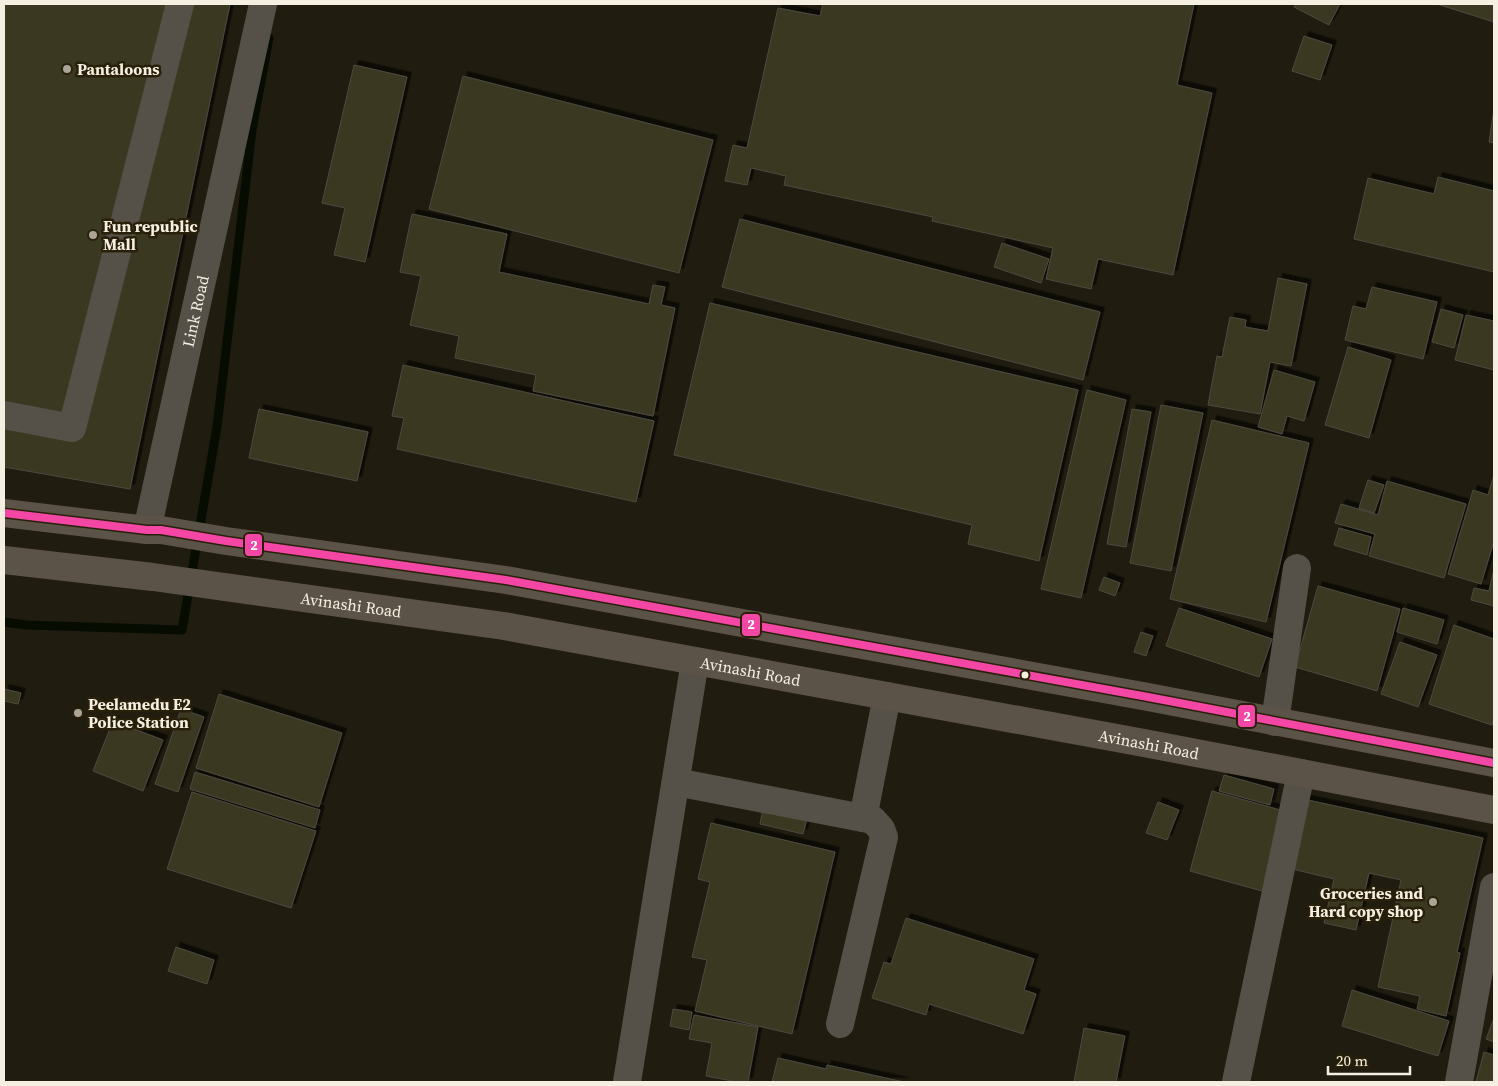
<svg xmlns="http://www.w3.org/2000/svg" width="1498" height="1086" font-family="'Source Serif 4',serif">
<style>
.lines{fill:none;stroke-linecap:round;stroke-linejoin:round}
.stream{stroke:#070c01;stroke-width:9}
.building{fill:#3a3724;stroke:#4d4a40;filter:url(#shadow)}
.minor{stroke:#555148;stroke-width:28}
.major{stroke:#5b5347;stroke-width:28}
.bus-1-casing{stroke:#282009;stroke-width:11}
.bus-1{stroke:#f346a5;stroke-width:8}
.poi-dot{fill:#aba598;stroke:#282009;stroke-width:2}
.bus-dot{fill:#f5efe1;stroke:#282009;stroke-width:2}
.labels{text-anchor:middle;stroke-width:5;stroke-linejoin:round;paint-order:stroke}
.poi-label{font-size:16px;font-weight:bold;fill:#f5efe1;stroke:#282009;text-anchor:start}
.street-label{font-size:16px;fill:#f5efe1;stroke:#282009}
.line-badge{stroke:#282009;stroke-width:2}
.badge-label{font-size:14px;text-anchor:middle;font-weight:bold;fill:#fff}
</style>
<defs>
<filter id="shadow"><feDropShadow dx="4.5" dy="-4.5" stdDeviation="0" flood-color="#0009"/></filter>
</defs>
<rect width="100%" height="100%" fill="#211c10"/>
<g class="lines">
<path class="stream" d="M4,622L26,625L182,630L217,427L252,130L269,38"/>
</g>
<g class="building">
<path d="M4,4H230L130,489L4,467Z"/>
<path d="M823,4H1194L1177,85L1212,93L1173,275L1098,259L1091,289L1046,279L1053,248L932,221L933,217L784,185L786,176L751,168L747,185L725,181L733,145L747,148L778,8L820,16Z"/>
<path d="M1296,4H1340L1329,25L1294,7Z"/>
<path d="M1437,4H1494V22Z"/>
<path d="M1304,36L1332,45L1320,80L1292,71Z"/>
<path d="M354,65L407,77L365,262L334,255L345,208L322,203Z"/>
<path d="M463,76L713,140L679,273L429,209Z"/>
<path d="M1494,109V143L1489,142Z"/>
<path d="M1438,177L1494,191V272L1354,239L1368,178L1434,194Z"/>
<path d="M412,214L507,234L499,272L649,304L653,285L665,287L661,305L675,308L653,416L533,391L536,375L455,358L459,336L410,325L421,276L400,272Z"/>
<path d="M740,219L1100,312L1083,380L722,287Z"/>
<path d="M1002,243L1049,259L1041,283L994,267Z"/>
<path d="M1278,278L1307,284L1291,366L1270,362L1260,414L1208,405L1217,356L1222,357L1230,317L1246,320L1245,327L1268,331Z"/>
<path d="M1372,287L1437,302L1423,359L1345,340L1353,306L1366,309Z"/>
<path d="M710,303L1078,390L1039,561L968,544L972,525L674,455Z"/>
<path d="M1441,309L1463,315L1454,348L1432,342Z"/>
<path d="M1466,315L1494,321V370L1455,360Z"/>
<path d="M1348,347L1391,360L1369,438L1325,425Z"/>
<path d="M403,365L654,421L636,502L397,449L404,418L392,416Z"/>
<path d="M1274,370L1315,382L1304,421L1287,416L1282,434L1258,427Z"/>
<path d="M1087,390L1126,400L1081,598L1041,589Z"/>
<path d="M1161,405L1203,413L1171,571L1130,563Z"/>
<path d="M259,409L368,432L357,481L249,458Z"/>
<path d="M1132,409L1151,412L1126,547L1107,544Z"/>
<path d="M1212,420L1309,443L1266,622L1170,599Z"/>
<path d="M1494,475V541L1481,584L1448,574L1473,490L1488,495Z"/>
<path d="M1368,480L1384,485L1374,513L1359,508Z"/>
<path d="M1387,481L1466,504L1444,578L1369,556L1375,534L1335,523L1341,504L1378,515Z"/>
<path d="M1339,528L1371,537L1367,555L1334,545Z"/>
<path d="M1494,569V606L1471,600L1474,588L1489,591Z"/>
<path d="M1104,577L1120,583L1115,596L1099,590Z"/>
<path d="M1318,586L1400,609L1377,691L1295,667Z"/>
<path d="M1179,608L1272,639L1259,677L1166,646Z"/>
<path d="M1403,608L1444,620L1437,644L1397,632Z"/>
<path d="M1454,625L1494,639V717L1492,725L1429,704Z"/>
<path d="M1141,632L1153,636L1146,656L1134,652Z"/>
<path d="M1400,642L1437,655L1418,707L1381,694Z"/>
<path d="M4,689L21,693L18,704L4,701Z"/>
<path d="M219,694L342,733L319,807L196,768Z"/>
<path d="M181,709L204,717L178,792L155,784Z"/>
<path d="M113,721L163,740L143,791L93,771Z"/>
<path d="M195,772L320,810L315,828L190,789Z"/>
<path d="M1224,775L1274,789L1270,805L1219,791Z"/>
<path d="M1212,791L1291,813L1269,893L1190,871Z"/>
<path d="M192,792L316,831L291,908L167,869Z"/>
<path d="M1303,799L1483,838L1457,952L1460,953L1446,1016L1417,1009L1420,996L1378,987L1401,880L1369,873L1356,930L1324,923L1334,879L1288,868Z"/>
<path d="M1158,802L1179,810L1167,840L1146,833Z"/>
<path d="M763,809L807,819L803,834L760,824Z"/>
<path d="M711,823L835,852L792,1034L695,1011L707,960L692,957L710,882L698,879Z"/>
<path d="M906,918L1034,959L1024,990L1036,994L1023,1034L929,1004L926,1015L872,998L884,962L891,964Z"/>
<path d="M176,947L214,960L207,984L168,971Z"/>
<path d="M1352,990L1449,1021L1438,1056L1342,1026Z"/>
<path d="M673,1009L692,1012L689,1030L670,1026Z"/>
<path d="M694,1015L758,1027L748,1082H738L706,1076L712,1043L689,1039Z"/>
<path d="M1494,1018V1042L1486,1039Z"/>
<path d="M1084,1028L1125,1036L1116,1082H1074Z"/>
<path d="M1484,1052L1494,1055V1082H1476Z"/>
<path d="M778,1058L826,1069L827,1065L904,1082H772Z"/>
</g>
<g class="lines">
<g class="minor">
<path d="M4,415L72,428L180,4"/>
<path id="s1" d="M147,530L263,4"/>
<path d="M1275,722L1297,568"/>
<path d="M676,782L873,820L881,829L884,837L840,1024"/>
<path d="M863,818L887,696"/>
<path d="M627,1082L695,661"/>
<path d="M1236,1082L1301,773"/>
<path d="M1459,1082L1494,887"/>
</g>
<g class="major">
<path d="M4,513L147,530H161L226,541L506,580L1148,697L1494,763"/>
<path id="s2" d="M4,560L153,577L504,626L1144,743L1494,810"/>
</g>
<defs>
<path id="bus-1" d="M4,513L147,530H161L226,541L506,580L1148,697L1494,763"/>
</defs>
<use href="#bus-1" class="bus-1-casing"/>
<use href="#bus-1" class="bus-1"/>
</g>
<g class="poi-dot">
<circle cx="67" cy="69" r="5"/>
<circle cx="93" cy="235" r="5"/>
<circle cx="78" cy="713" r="5"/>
<circle cx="1433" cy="902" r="5"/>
</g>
<circle class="bus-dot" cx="1025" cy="675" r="4.5"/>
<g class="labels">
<g class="poi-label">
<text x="77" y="75">Pantaloons</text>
<text x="103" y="232">Fun republic<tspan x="103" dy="18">Mall</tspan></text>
<text x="88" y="710">Peelamedu E2<tspan x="88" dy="18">Police Station</tspan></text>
<text x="1423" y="899" text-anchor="end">Groceries and<tspan x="1423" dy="18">Hard copy shop</tspan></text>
</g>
<g class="street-label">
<text dy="6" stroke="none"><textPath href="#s1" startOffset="224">Link Road</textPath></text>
<text dy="6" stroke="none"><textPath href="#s2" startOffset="350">Avinashi Road</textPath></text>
<text dy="6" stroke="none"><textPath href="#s2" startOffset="755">Avinashi Road</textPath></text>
<text dy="6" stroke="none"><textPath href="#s2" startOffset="1160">Avinashi Road</textPath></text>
</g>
</g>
<g class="line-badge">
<rect x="244" y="533" width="19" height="24" rx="5" fill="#f346a5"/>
<rect x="741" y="613" width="20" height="24" rx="5" fill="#f346a5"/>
<rect x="1237" y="704" width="19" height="24" rx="5" fill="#f346a5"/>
</g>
<g class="badge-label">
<text x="254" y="550">2</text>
<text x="751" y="629">2</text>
<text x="1247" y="721">2</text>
</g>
<rect width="1498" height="1086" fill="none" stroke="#f5efe1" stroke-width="10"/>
<path d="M1328 1066v8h82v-8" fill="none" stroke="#f5efe1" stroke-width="2.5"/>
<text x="1336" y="1066" font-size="15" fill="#f5efe1" stroke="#282009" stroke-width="4" paint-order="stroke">20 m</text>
</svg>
